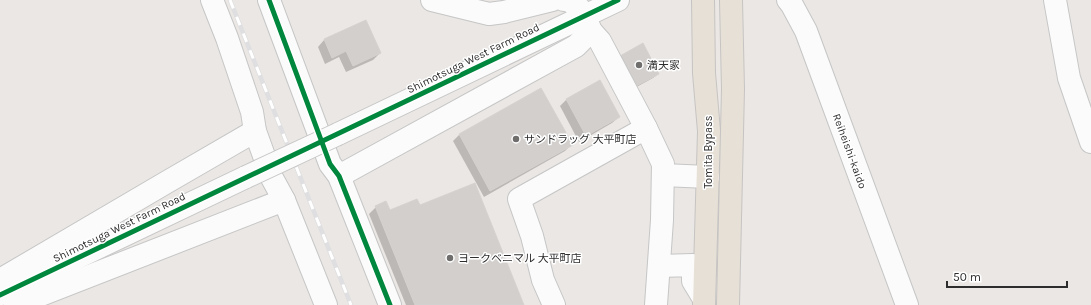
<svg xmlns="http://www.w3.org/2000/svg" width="1091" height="305" font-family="Karla,'Noto Sans JP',sans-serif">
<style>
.shadow{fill:#0003}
.building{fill:#d2cfcd;stroke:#d5d2d0}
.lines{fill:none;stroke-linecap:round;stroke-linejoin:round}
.minor-casing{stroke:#c6c6c6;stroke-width:24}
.major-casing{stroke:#c6c4c3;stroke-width:24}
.minor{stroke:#fcfbfb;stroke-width:22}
.major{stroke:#e7e0d6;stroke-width:22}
.rail-casing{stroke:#dfdee0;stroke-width:4.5}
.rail{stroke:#fff;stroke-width:3;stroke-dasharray:9;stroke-linecap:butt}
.minor-bridge-casing{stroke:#c6c6c6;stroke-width:24;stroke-linecap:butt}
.minor-bridge{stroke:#fcfbfb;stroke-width:22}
.cycleway-casing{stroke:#fff;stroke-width:8}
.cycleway{stroke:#00873e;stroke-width:5}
.poi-dot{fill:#6f6e6d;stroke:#fff;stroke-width:1.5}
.labels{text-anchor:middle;stroke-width:3;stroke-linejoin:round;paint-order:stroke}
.street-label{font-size:11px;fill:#2d2d2d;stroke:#fff}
.poi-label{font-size:11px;fill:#2d2d2d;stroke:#fff;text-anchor:start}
</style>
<rect width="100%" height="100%" fill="#eae7e4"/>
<g class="shadow">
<path d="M365,21L380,53L373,60L346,72L339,57L325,64L318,47L324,40Z"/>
<path d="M616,62L658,74L653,78L631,90Z"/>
<path d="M566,100L619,117L612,123L579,142L560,106Z"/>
<path d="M459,135L572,144L565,151L484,197L453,141Z"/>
<path d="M376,207L389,211L419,207L523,305H406L369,214Z"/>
</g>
<g class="building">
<path d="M366,20L381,53L353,66L346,51L332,58L324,39Z"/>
<path d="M643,43L659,74L636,86L620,56Z"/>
<path d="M600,80L620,117L586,136L566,99Z"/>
<path d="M541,88L573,145L490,191L459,134Z"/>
<path d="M475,183L524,305H415L375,206L386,201L390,210L417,199L420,205Z"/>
</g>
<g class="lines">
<defs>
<g id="minor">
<path d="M212,0L227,38L252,112L255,131L272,178L284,200L326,305"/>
<path d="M269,0L330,164L339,176L390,305"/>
<path d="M432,0L489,14L504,12L552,0"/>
<path d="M564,0L570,1L579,8L584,15L591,31L600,41L646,128L663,164L662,220L656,305"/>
<path d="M788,0L792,5L806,31L907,305"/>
<path d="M1055,0L1069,78L1091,142"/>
<path d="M338,134L618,0"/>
<path d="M663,175L708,177"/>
<path d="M339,176L576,46L591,31"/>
<path d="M659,266L693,265V281L704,299"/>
<path d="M0,280L167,182L255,131"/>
<path d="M1,294L246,177"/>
<path d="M15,305L284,200"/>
<path d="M554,305L543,280L532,236L519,199L646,128"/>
</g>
<g id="major">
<path d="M703,0L704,73L709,131L704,305"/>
<path d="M728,305L733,89L731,0"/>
</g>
</defs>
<use href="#minor" class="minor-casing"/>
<use href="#major" class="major-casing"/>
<use href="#minor" class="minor"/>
<use href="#major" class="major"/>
<defs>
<path id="rail" d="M230,0L351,305"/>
</defs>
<use href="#rail" class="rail-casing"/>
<use href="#rail" class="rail"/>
<defs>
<path id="minor-bridge" d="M246,177L338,134"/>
</defs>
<use href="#minor-bridge" class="minor-bridge-casing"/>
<use href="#minor-bridge" class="minor-bridge"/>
<defs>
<g id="cycleway">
<path d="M269,0L330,164L339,176L390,305"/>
<path d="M0,295L618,0"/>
</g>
</defs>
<use href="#cycleway" class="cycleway-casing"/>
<use href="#cycleway" class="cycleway"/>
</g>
<g class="poi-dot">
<circle cx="639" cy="65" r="4"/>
<circle cx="516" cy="139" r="4"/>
<circle cx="450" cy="258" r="4"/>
</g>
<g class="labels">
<g class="street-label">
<text transform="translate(473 58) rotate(-26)" y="4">Shimotsuga West Farm Road</text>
<text transform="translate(850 151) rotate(70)" y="4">Reiheishi-kaido</text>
<text transform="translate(708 152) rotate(-90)" y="4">Tomita Bypass</text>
<text transform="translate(119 227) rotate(-26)" y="4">Shimotsuga West Farm Road</text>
</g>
<g class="poi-label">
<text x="647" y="69">満天家</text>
<text x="524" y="143">サンドラッグ 大平町店</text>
<text x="458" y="262">ヨークベニマル 大平町店</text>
</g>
</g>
<path d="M947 281v6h120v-6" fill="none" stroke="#2d2d2d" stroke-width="2"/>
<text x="953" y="281" font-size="12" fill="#2d2d2d" stroke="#ffffff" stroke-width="3" paint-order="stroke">50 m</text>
</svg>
